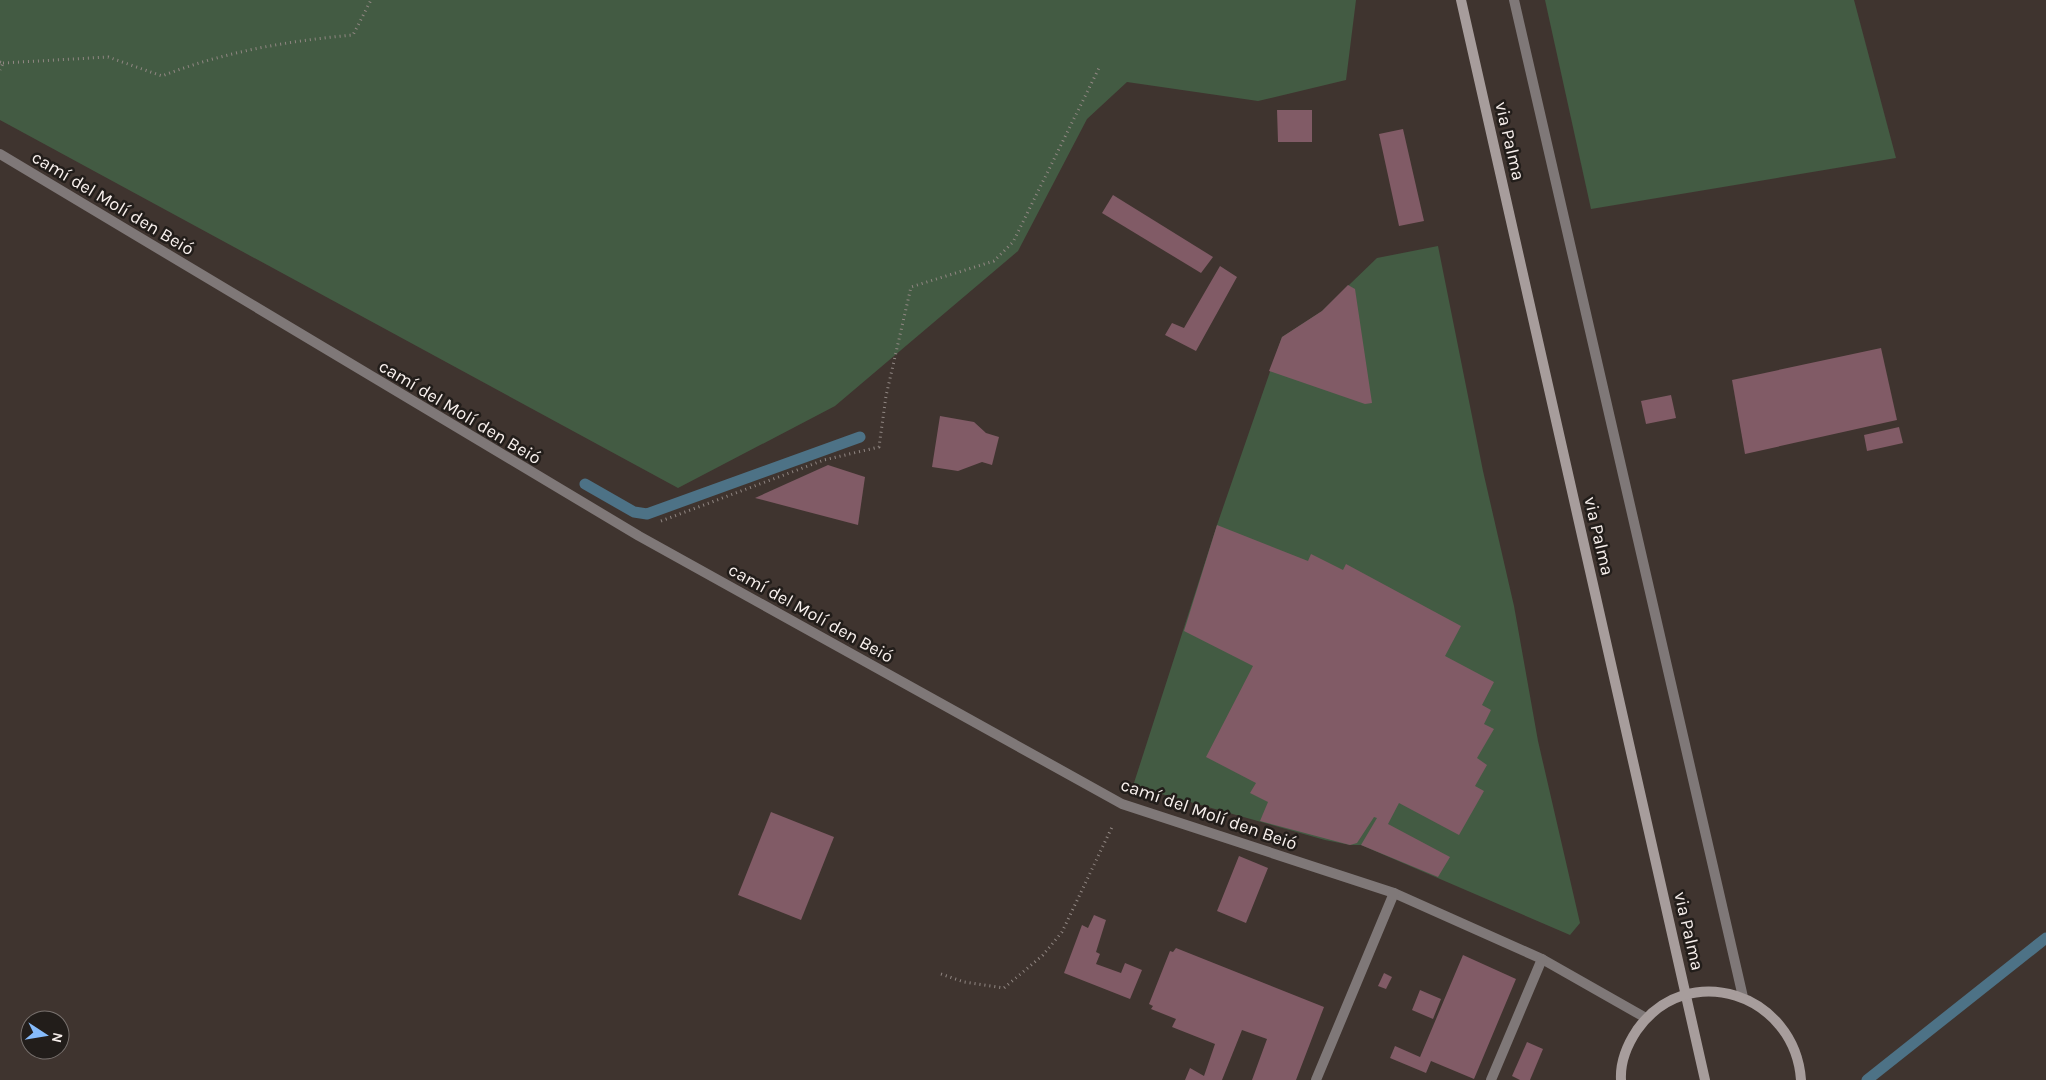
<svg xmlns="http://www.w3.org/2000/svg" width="2046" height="1080" font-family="Karla,sans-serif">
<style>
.green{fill:#435b43}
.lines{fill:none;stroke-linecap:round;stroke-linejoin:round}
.stream{stroke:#4d7286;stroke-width:11}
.building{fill:#815b66}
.path{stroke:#918783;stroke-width:3;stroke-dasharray:1 4;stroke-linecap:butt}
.service{stroke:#7f7878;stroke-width:10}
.minor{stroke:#7f7878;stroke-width:10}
.secondary{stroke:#a79d9c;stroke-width:10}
.labels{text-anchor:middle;stroke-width:5;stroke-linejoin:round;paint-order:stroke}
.street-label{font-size:18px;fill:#f8f0ed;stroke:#221d1a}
</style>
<rect width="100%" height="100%" fill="#3f342f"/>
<g class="green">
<path d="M0,0H1356L1346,80L1258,101L1127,82L1087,119L1018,251L835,406L678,488L0,120Z"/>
<path d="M1545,0H1854L1896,158L1591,209Z"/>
<path d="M1438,246L1483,471L1514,606L1538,741L1580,923L1570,935L1361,845H1350L1325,840L1133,786L1217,525L1282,337L1322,311L1377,258Z"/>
</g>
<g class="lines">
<g class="stream">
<path d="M585,484L634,512L647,514L860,437"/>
<path d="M1867,1080L2046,938"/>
</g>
</g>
<g class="building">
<path d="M1277,110H1312V142H1278Z"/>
<path d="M1403,129L1424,221L1399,226L1379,134Z"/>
<path d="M1113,195L1213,257L1201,273L1102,213Z"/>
<path d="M1220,266L1237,277L1196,351L1165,335L1172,323L1184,328Z"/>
<path d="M1348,285L1355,289L1372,403L1365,404L1269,371L1282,337L1322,311Z"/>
<path d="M1881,348L1897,420L1745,454L1732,380Z"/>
<path d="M1671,395L1676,418L1646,424L1641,401Z"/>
<path d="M940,416L974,422L986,433L999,437L992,465L982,462L958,471L932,467Z"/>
<path d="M1899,427L1903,443L1867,451L1864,435Z"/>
<path d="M828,465L865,477L858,525L755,498Z"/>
<path d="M1217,525L1308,561L1311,554L1343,570L1346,564L1461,626L1445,656L1494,682L1482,705L1491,710L1484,724L1494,729L1477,758L1487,765L1475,786L1484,791L1459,835L1399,803L1388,824L1450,857L1438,877L1361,845L1377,818L1374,817L1357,843L1350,845L1260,821L1268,802L1250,793L1256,783L1206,757L1253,666L1184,631Z"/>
<path d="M771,812L834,837L801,920L738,895Z"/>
<path d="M1239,856L1268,868L1246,923L1217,911Z"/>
<path d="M1094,915L1106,920L1096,952L1100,954L1096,964L1121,973L1125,963L1142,970L1130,999L1064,973L1082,925L1088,928Z"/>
<path d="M1176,948L1324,1007L1296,1080H1252L1267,1039L1242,1030L1222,1080H1185L1190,1068L1204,1076L1215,1044L1172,1027L1176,1019L1151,1009L1153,1006L1149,1004L1170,951L1173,952Z"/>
<path d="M1463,955L1516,979L1474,1079L1431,1061L1426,1073L1390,1058L1395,1046L1420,1057Z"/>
<path d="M1384,973L1392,977L1386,989L1378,986Z"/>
<path d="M1420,990L1441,999L1433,1019L1412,1010Z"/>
<path d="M1527,1042L1543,1049L1530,1080H1520L1512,1076Z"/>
</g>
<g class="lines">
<g class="path">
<path d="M0,62L3,63L0,70"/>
<path d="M3,63L108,57L162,76C223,52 287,41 353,35L371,0"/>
<path d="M661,521L824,460L879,447L886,396L911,287L994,261L1013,242L1100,66"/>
<path d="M941,974L964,982L1004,988L1043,955L1062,932L1113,825"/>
</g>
<path class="service" d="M1514,0L1743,997"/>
<g class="minor">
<path d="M0,154L639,536L1122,804L1394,893L1542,959L1646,1018"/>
<path d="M1316,1080L1394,893"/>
<path d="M1491,1080L1542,959"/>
</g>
<g class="secondary">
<path d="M1461,0L1705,1080"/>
<path d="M1621,1080C1620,1062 1627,1045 1637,1030C1688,958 1795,994 1801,1080"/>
</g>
</g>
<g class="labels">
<g class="street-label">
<text transform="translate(1510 141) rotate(77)" y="6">via Palma</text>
<text transform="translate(113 203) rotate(31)" y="6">camí del Molí den Beió</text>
<text transform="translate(460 412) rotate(31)" y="6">camí del Molí den Beió</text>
<text transform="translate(1599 536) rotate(77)" y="6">via Palma</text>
<text transform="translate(811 613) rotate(29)" y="6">camí del Molí den Beió</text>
<text transform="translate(1209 814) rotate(19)" y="6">camí del Molí den Beió</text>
<text transform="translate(1689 931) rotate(77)" y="6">via Palma</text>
</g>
</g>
<g transform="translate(45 1035) rotate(102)"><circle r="24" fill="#221d1a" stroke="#78716e"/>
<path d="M0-4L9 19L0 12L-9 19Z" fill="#86bbfb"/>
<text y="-8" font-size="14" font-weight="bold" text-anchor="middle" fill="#f8f0ed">N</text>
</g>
</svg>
